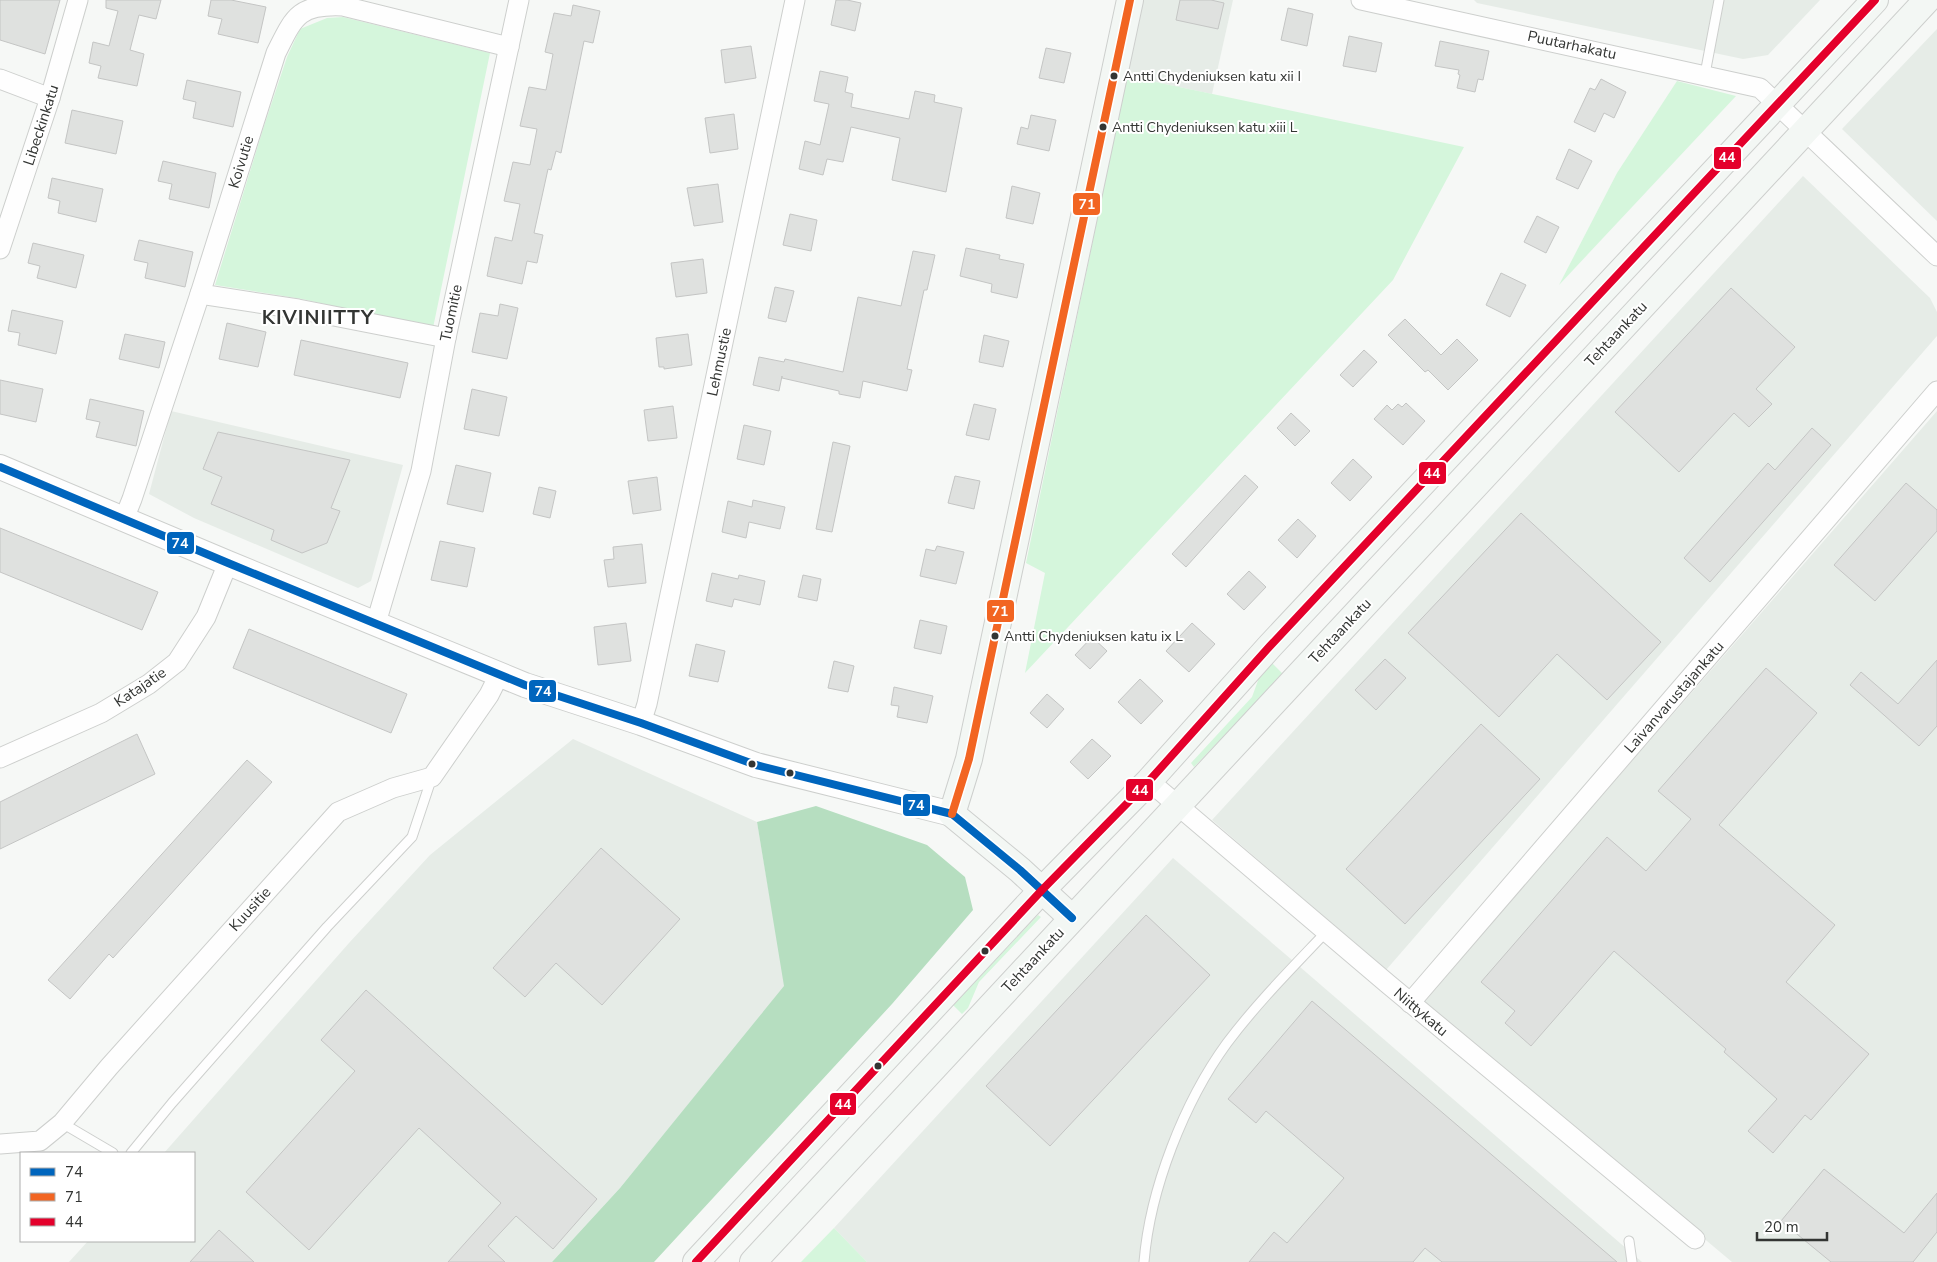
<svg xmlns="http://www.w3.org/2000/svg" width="1937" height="1262" font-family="'Nunito Sans',sans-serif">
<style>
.built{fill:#e6ece7}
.green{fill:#d5f6dc}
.forest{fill:#b6dec0}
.building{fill:#dfe1df;stroke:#c4c5c4}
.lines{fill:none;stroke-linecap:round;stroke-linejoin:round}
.service-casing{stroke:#cdcfcd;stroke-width:11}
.minor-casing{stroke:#cdcfcd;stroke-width:21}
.tertiary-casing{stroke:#cdcfcd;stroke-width:26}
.secondary-casing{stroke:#cdcfcd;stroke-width:28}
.service{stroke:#fefefe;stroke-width:9}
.minor{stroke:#fefefe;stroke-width:19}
.tertiary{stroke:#fefefe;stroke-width:24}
.secondary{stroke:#f3f7f4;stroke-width:26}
.bus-1-casing{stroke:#fff;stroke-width:11}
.bus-2-casing{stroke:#fff;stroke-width:11}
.bus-3-casing{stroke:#fff;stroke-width:11}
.bus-1{stroke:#0065bd;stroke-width:8}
.bus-2{stroke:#f26522;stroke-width:8}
.bus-3{stroke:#e4002b;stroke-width:8}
.bus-dot{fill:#333533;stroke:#fff;stroke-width:2}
.labels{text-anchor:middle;stroke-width:4;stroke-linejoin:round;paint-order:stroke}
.bus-label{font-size:14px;fill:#333533;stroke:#fff;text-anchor:start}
.street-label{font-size:15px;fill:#333533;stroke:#fff}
.district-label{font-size:20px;font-weight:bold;letter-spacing:1px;fill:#333533;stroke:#fff}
.line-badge{stroke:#fff;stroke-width:2}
.badge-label{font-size:14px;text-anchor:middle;font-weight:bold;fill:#fff}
</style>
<rect width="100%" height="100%" fill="#f6f8f6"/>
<g class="built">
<path d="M1143,0H1233L1212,94L1127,76Z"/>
<path d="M1474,0H1820L1768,55L1743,59L1477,3Z"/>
<path d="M1937,29V221L1842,129Z"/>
<path d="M1803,176L1930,298L1937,312V336L1386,970L1212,820Z"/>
<path d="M171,411L403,465L371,581L358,588L194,518L149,494Z"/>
<path d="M1937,411V1262H1732L1422,1002Z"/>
<path d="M573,739L757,822L785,986L620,1188L552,1262H69L88,1241H194V1153H164L349,943L430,855Z"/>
<path d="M1173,858L1285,954L1642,1262H867L834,1228Z"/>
</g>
<g class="green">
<path d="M343,17L490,53L433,328L302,299L215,285L264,126L287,57L300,29L327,18Z"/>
<path d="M1127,76L1464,147L1393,280L1025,673L1045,573L1026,563Z"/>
<path d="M1677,81L1736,96L1559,285L1617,173Z"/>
<path d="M1272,663L1283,674L1194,767L1191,763L1252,697L1260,675Z"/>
<path d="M1038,915L1041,917L979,982L968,1008L962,1014L953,1005Z"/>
<path d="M834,1228L867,1262H801Z"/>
</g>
<path class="forest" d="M816,806L927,845L965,877L973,910L892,1004L654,1262H552L620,1188L784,986L757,822Z"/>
<g class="building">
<path d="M0,0H60L45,54L0,40Z"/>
<path d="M106,0H161L156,19L139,15L130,50L144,54L137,86L98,78L101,66L89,63L93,42L109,46L118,11L106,8Z"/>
<path d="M211,0H231L266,7L258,43L218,34L222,19L208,16Z"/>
<path d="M836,0H847L861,3L855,31L831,25Z"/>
<path d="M1180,0H1211L1224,3L1218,29L1176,20Z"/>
<path d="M573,5L600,11L593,43L584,41L561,153L556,151L551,170L548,169L534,233L543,235L537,263L527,261L522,284L487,276L495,237L512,241L520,204L504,201L513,162L530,165L537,129L520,126L529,87L546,90L553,54L545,52L554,13L571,16Z"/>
<path d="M1288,8L1313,14L1307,46L1281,40Z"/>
<path d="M1349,36L1382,43L1376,72L1343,66Z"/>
<path d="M1440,41L1489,51L1483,80L1478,79L1475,92L1457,88L1460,75L1458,74L1459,70L1435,66Z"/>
<path d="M751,46L756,78L725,83L721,50Z"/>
<path d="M1046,48L1071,53L1064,83L1039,78Z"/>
<path d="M820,71L848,77L845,92L853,94L851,107L909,119L915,91L935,95L934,102L962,108L946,192L892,180L900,138L851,127L843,162L827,159L823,175L799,169L805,141L820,145L829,104L814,101Z"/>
<path d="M1601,79L1626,92L1614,118L1604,113L1595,132L1574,122L1590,88L1595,90Z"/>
<path d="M187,80L241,92L233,127L193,118L196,102L183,99Z"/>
<path d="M72,110L123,121L116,154L65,143Z"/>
<path d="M734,114L738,149L710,153L705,118Z"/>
<path d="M1031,115L1056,120L1049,151L1017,144L1021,127L1028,129Z"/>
<path d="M1569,149L1592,161L1578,189L1556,179Z"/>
<path d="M163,161L216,173L209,208L169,199L172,184L158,181Z"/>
<path d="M52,178L103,189L96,222L58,213L60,201L48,198Z"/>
<path d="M718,184L723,222L694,226L687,188Z"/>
<path d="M1012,186L1040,193L1033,224L1006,218Z"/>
<path d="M790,214L817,220L811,251L783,245Z"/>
<path d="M1537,216L1559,227L1546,253L1524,242Z"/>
<path d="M139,240L193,252L185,287L145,278L148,263L134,260Z"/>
<path d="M33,243L84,255L76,288L37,278L40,266L28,263Z"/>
<path d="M966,248L1000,255L999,259L1024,264L1017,298L991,292L992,284L960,276Z"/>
<path d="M913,251L935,255L927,290H924L907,369L912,370L907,391L863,381L860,398L839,394V391L782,378V376L779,391L753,385L759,357L784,362L785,359L843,372L858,297L901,306Z"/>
<path d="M703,259L707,293L676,297L671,263Z"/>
<path d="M1501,273L1526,285L1510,317L1486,305Z"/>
<path d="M775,287L794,291L786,322L768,318Z"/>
<path d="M1731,288L1795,347L1756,389L1772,404L1749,427L1734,413L1679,472L1615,412Z"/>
<path d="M500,304L518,308L507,359L472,352L480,313L498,316Z"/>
<path d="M12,310L63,321L56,354L18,345L20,333L8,331Z"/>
<path d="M1405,319L1441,355L1457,339L1478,360L1448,390L1428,370L1425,372L1388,335Z"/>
<path d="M227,323L266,332L258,367L219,359Z"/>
<path d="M125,334L165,342L159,368L119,359Z"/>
<path d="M688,334L692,365L664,369V367H659L656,338Z"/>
<path d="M984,335L1009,341L1003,367L979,362Z"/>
<path d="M301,340L408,363L400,398L294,375Z"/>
<path d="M1364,350L1377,362L1353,387L1340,375Z"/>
<path d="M0,380L43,389L36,422L0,414Z"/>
<path d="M472,389L507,397L499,436L464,429Z"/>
<path d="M90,399L144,411L136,446L96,437L100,422L86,419Z"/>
<path d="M1406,403L1425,421L1403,445L1374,419L1387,405L1392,410L1398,404L1402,407Z"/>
<path d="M974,404L996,409L989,440L966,435Z"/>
<path d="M673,406L677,438L648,441L644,410Z"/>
<path d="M1291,413L1310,431L1295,446L1277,428Z"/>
<path d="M744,425L771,431L764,465L737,459Z"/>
<path d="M1812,428L1831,445L1710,582L1684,558L1768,463L1775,470Z"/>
<path d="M218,432L350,460L331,508L340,511L327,543L302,553L271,540L274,530L211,504L222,477L203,469Z"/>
<path d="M833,442L850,446L832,532L816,529Z"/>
<path d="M1353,459L1372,477L1350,501L1331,483Z"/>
<path d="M456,465L491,473L483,512L447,504Z"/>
<path d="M1245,475L1258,487L1186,567L1172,554Z"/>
<path d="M955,476L980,481L974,509L948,503Z"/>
<path d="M657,477L661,510L633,514L628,481Z"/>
<path d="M1906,483L1937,510V531L1875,601L1834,565Z"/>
<path d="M539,487L556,491L550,518L533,514Z"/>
<path d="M753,500L785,507L780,529L749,522L746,538L722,532L728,501L752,507Z"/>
<path d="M1521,513L1661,642L1607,700L1557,654L1499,717L1408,633Z"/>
<path d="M1298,519L1316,536L1297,558L1278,540Z"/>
<path d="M0,528L158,592L142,630L0,572Z"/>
<path d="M440,541L475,548L467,587L431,580Z"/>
<path d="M642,544L646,583L608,587L604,560L614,559L613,547Z"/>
<path d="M937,546L964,552L956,584L920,576L926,549L935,551Z"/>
<path d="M1249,571L1266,587L1244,610L1227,594Z"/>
<path d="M712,573L738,579L739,575L765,581L760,605L734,599L732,607L706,601Z"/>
<path d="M803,575L821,579L817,601L798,597Z"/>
<path d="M920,620L947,626L941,654L914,648Z"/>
<path d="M626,623L631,661L598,665L594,627Z"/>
<path d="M1192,623L1215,644L1189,672L1166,651Z"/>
<path d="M249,629L407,694L391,733L233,668Z"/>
<path d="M1092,637L1107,651L1090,669L1075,655Z"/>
<path d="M696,644L725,651L718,682L689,676Z"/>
<path d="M1385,659L1406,678L1376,710L1355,690Z"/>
<path d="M1937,660V726L1919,746L1850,685L1861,672L1898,704Z"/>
<path d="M834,661L854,666L848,692L828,688Z"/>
<path d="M1766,668L1817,713L1719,825L1835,925L1786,982L1869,1054L1811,1120L1805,1115L1773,1153L1748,1131L1777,1099L1724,1052L1726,1049L1614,951L1531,1046L1505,1023L1515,1011L1481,982L1607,837L1646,871L1691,819L1658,791Z"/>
<path d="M1140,679L1163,701L1141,724L1118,702Z"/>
<path d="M894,687L933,696L927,723L897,717L899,706L891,705Z"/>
<path d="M1047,694L1064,709L1047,728L1030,713Z"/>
<path d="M1481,724L1540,779L1405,924L1346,869Z"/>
<path d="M137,734L155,774L0,849V802Z"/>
<path d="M1092,739L1111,756L1088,779L1070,762Z"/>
<path d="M247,760L272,782L113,958L109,954L70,999L48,980Z"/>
<path d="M601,848L680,919L602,1005L556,963L525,997L493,968Z"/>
<path d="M1146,915L1210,975L1050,1146L986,1086Z"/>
<path d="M366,990L597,1199L553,1249L516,1216L488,1246L505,1262H448L501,1203L419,1128L309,1250L246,1192L355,1071L321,1040Z"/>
<path d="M1312,1001L1617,1262H1442L1425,1248L1413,1262H1249L1274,1232L1287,1243L1344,1178L1266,1111L1256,1123L1228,1099Z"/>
<path d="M1824,1169L1904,1233L1937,1193V1232L1913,1262H1831L1781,1221Z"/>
<path d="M219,1230L254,1262H190Z"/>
</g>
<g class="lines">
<defs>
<g id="service">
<path d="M1705,74L1719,0"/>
<path d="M62,1123L113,1153"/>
<path d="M131,1153L172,1103L327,927L412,837L432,777"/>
<path d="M1629,1241L1632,1262"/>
<path d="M1144,1262C1150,1189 1184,1102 1227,1043C1257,1003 1292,968 1326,932"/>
</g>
<g id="minor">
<path d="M1361,0L1760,88L1937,256"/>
<path d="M0,79L50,98"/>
<path d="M0,249L50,98L78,0"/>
<path d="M200,294L298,309L446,338"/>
<path d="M124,519L132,499L200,294L276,53C294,17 298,4 343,6L509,47"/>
<path d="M376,623L421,471L446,338L519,0"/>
<path d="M641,723L647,704L795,0"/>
<path d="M0,758L101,713L149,684L177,662L206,617L228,563"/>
<path d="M1149,781L1388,984L1695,1239"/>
<path d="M1410,1003L1937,391"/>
<path d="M0,1144L40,1141L62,1123L109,1067L338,812L393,788L432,777L489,695L499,675"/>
</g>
<path id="tertiary" d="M0,467L228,563L525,685L641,723L756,765L952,814"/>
<g id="secondary">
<path d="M1072,918L1020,870L952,814L969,759L1130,0"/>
<path d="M696,1262L1042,890L1149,781L1270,646L1875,0"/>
<path d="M753,1262L1927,0"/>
</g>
</defs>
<use href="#service" class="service-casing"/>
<use href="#minor" class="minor-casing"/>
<use href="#tertiary" class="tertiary-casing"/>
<use href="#secondary" class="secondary-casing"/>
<use href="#service" class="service"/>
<use href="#minor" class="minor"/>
<use href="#tertiary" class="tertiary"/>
<use href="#secondary" class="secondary"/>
<defs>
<path id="bus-1" d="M0,467L228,563L525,685L641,723L756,765L952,814L1020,870L1072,918"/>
<path id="bus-2" d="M952,814L969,759L1130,0"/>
<path id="bus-3" d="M696,1262L1042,890L1149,781L1270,646L1875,0"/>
</defs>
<use href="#bus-1" class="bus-1-casing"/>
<use href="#bus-2" class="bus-2-casing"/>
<use href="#bus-3" class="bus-3-casing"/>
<use href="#bus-1" class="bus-1"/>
<use href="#bus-2" class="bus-2"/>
<use href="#bus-3" class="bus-3"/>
</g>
<g class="bus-dot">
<circle cx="1114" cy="76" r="4.5"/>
<circle cx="1103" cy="127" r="4.5"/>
<circle cx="995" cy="636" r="4.5"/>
<circle cx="752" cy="764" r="4.5"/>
<circle cx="790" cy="773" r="4.5"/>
<circle cx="985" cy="951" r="4.5"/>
<circle cx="878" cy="1066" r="4.5"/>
</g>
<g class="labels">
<g class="bus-label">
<text x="1123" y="81">Antti Chydeniuksen katu xii I</text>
<text x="1112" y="132">Antti Chydeniuksen katu xiii L</text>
<text x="1004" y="641">Antti Chydeniuksen katu ix L</text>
</g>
<g class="street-label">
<text transform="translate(1572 45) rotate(12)" y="5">Puutarhakatu</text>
<text transform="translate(41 125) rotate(-72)" y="5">Libeckinkatu</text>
<text transform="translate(241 162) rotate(-73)" y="5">Koivutie</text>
<text transform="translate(451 313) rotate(-78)" y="5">Tuomitie</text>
<text transform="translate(1616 334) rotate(-47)" y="5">Tehtaankatu</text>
<text transform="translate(719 362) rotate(-78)" y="5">Lehmustie</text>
<text transform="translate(1340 631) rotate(-47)" y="5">Tehtaankatu</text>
<text transform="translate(140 687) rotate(-34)" y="5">Katajatie</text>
<text transform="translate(1674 697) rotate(-49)" y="5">Laivanvarustajankatu</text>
<text transform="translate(250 909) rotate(-48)" y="5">Kuusitie</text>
<text transform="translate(1033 960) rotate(-47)" y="5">Tehtaankatu</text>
<text transform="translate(1421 1012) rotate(40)" y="5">Niittykatu</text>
</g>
<g class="district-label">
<text x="318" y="324">KIVINIITTY</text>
</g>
</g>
<g class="line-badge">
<rect x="1713" y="146" width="29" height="24" rx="5" fill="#e4002b"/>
<rect x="1072" y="192" width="29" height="24" rx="5" fill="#f26522"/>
<rect x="1418" y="461" width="29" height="24" rx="5" fill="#e4002b"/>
<rect x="166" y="531" width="29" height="24" rx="5" fill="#0065bd"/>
<rect x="986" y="599" width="29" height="24" rx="5" fill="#f26522"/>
<rect x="528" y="679" width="29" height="24" rx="5" fill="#0065bd"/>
<rect x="1125" y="778" width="29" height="24" rx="5" fill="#e4002b"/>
<rect x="902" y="793" width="29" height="24" rx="5" fill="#0065bd"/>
<rect x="829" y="1092" width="28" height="24" rx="5" fill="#e4002b"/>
</g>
<g class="badge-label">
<text x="1727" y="162">44</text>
<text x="1087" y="209">71</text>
<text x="1432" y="478">44</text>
<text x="180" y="548">74</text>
<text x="1000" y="616">71</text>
<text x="543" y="696">74</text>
<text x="1140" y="795">44</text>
<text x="916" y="810">74</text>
<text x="843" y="1109">44</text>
</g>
<rect x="20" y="1152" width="175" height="90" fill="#ffffff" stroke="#adaead"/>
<rect x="30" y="1168" width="25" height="8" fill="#0065bd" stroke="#adaead"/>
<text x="65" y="1177" font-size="15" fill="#333533">74</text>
<rect x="30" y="1193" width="25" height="8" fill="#f26522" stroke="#adaead"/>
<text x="65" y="1202" font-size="15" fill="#333533">71</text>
<rect x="30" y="1218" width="25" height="8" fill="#e4002b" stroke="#adaead"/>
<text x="65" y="1227" font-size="15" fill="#333533">44</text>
<path d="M1757 1232v8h70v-8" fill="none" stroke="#333533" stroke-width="2.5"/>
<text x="1764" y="1232" font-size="15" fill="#333533" stroke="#ffffff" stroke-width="4" paint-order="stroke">20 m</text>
</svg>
